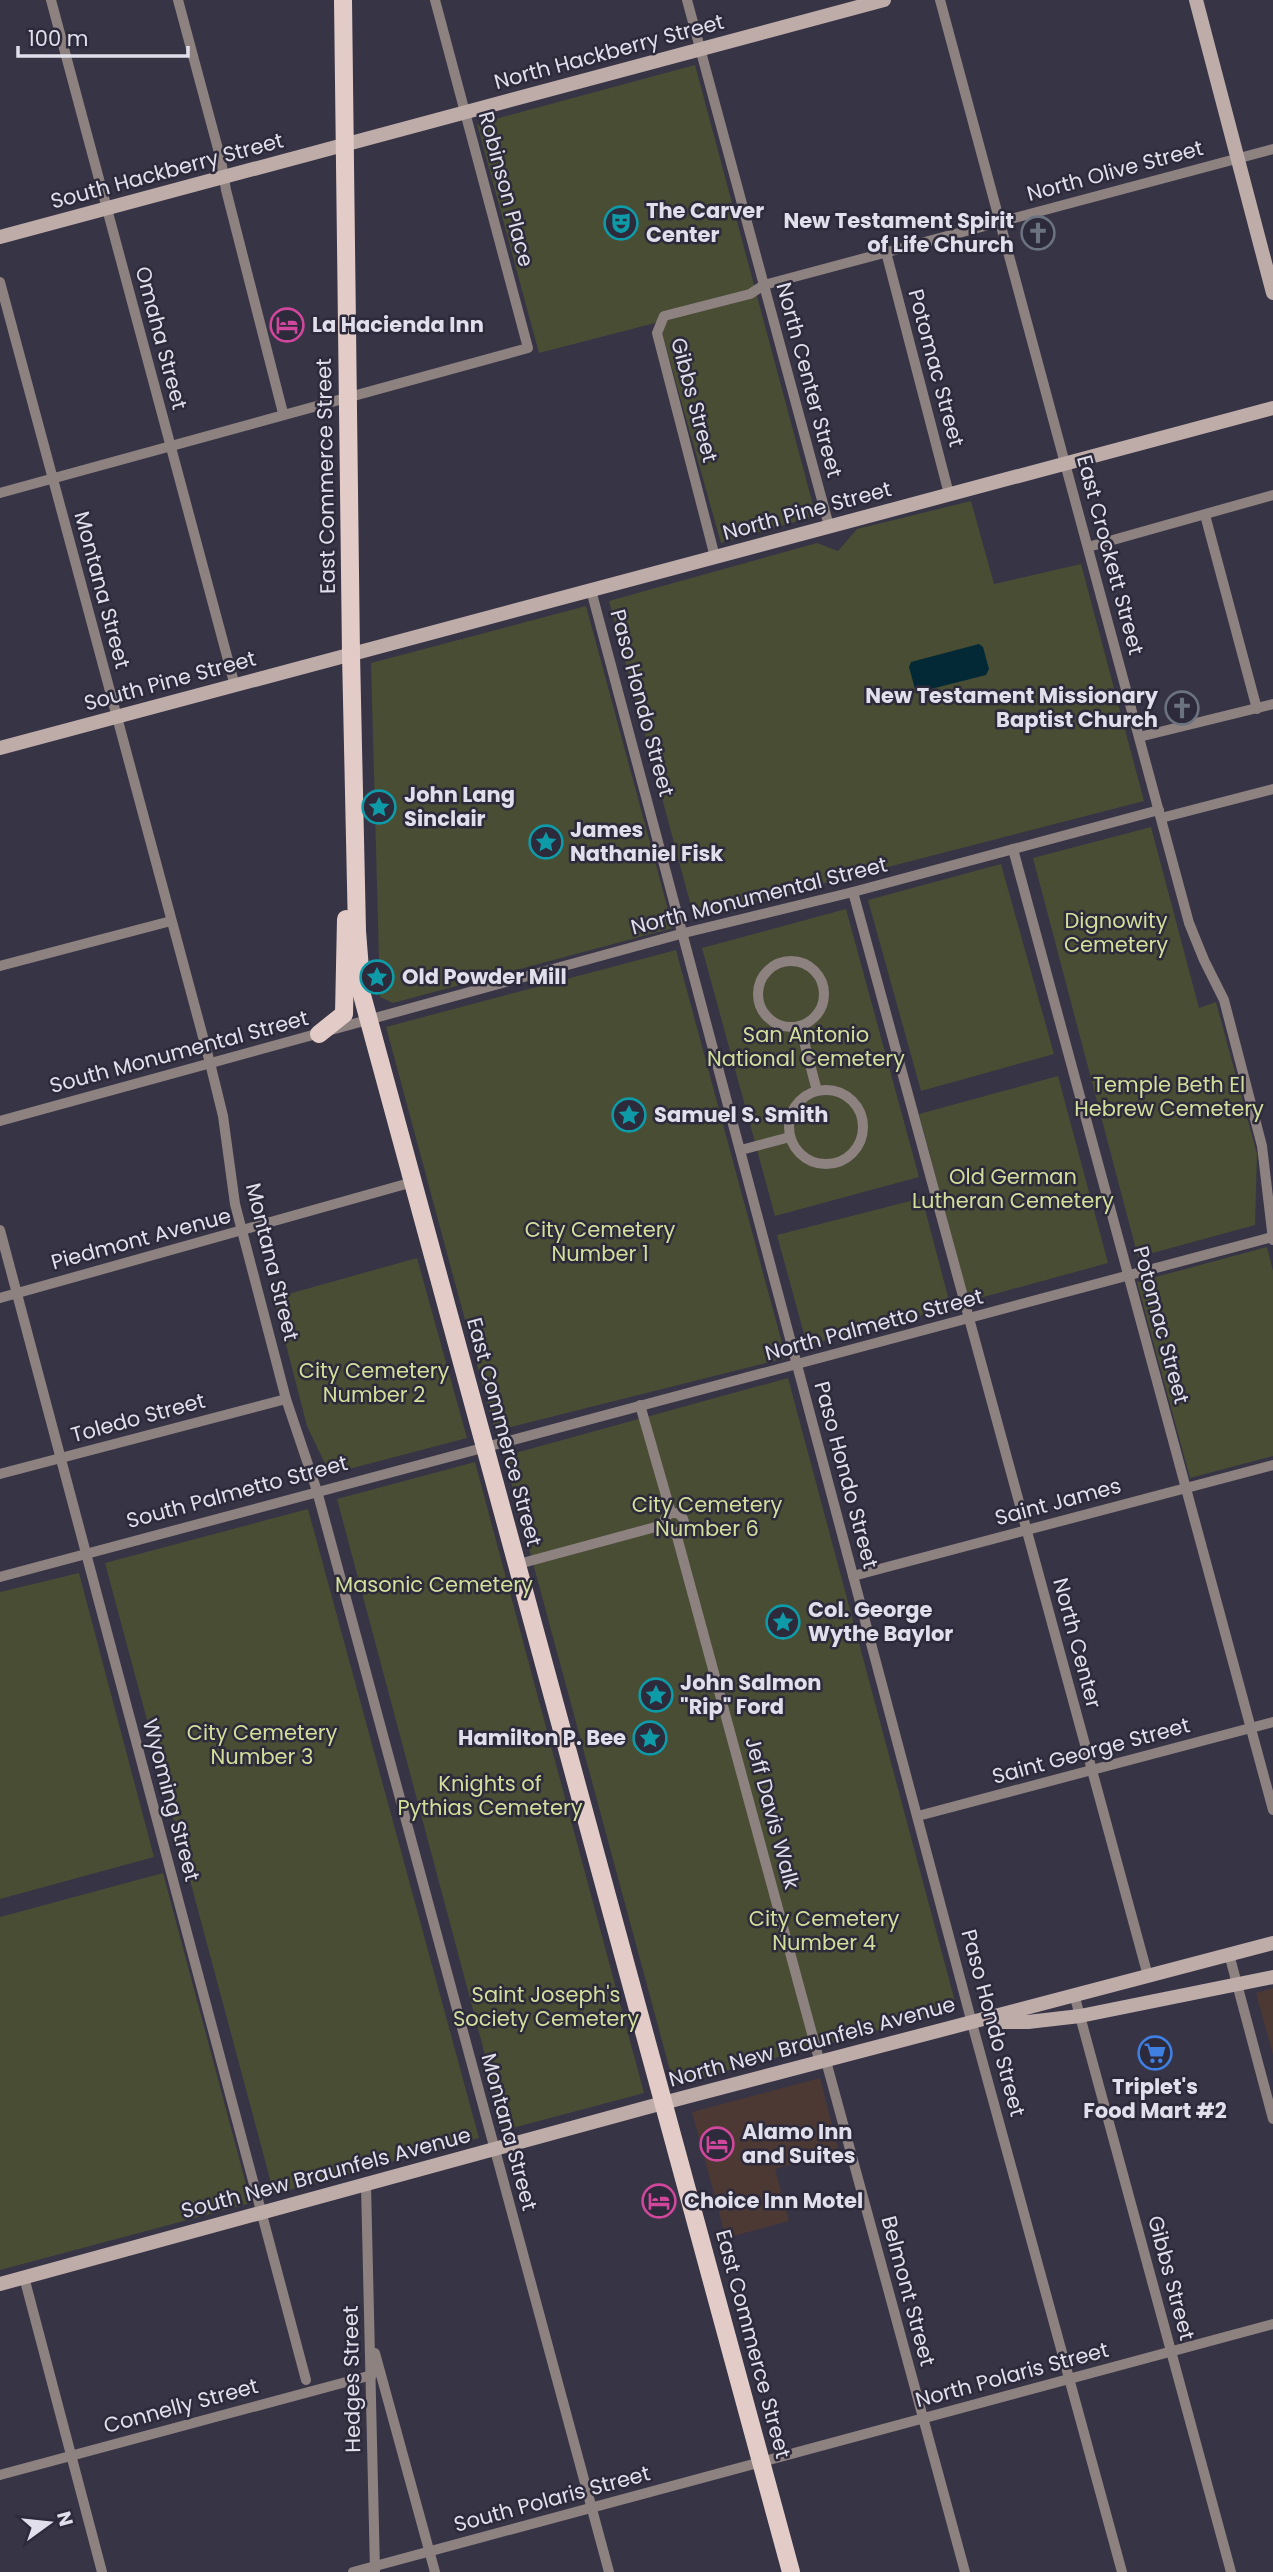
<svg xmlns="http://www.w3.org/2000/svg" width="1273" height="2572" font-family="Poppins,sans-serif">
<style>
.commercial{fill:#4d3934}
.green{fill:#484d34}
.water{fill:#032937}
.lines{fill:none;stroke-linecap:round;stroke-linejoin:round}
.street{stroke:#8d8280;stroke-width:10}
.secondary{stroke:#beaca9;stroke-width:14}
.primary{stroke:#e3ccc8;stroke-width:18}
.labels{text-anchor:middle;stroke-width:5;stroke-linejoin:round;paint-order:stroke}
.street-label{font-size:21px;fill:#e0dfeb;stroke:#2d2a3b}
.poi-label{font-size:21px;font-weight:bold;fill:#e0dfeb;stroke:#2d2a3b;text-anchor:start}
.park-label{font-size:21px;fill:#d2df9a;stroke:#2d2a3b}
</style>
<rect width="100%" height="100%" fill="#373446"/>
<g class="commercial">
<path d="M1273,1988V2055L1256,1993Z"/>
<path d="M820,2078L839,2152L775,2169L789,2221L726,2238L692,2112Z"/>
</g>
<g class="green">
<path d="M695,65L816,516L721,543L659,322L539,353L477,124Z"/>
<path d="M971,501L994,584L1081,564L1144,801L694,917L609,601L817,543L838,551L857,529Z"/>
<path d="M586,606L673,928L393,1003L380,997L371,663Z"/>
<path d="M1151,827L1199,1008L1216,1002L1257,1154L1255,1225L1138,1257L1033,858Z"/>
<path d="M1001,864L1054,1054L921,1091L868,900Z"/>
<path d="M846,909L919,1177L775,1216L702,948Z"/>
<path d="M676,950L786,1358L495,1431L386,1027Z"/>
<path d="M1058,1076L1108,1263L969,1301L919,1114Z"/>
<path d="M922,1198L951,1308L807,1345L777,1235Z"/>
<path d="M1267,1247L1273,1271V1456L1190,1478L1137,1282Z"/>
<path d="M417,1258L467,1438L330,1474L307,1426L274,1298Z"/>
<path d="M788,1378L957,2009L674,2085L504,1456Z"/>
<path d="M475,1462L644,2093L505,2130L337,1499Z"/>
<path d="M308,1509L479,2138L274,2194L105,1563Z"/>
<path d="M79,1573L154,1857L0,1899V1592Z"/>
<path d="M163,1873L251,2203L0,2270V1917Z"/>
</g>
<path class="water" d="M979,644L983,647L989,669L986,675L919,692L915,689L909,667L911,662Z"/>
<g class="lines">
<g class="street">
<path d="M51,0L235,686"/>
<path d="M178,0L221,160L226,190L283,413"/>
<path d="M687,0L829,526"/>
<path d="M940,0L1189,923L1204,960L1224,1000L1262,1146L1273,1240"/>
<path d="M886,252L949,494"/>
<path d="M0,282L210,1063L223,1116L235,1204L286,1399L317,1491L609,2572"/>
<path d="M0,493L528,348L435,0"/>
<path d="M1205,515L1257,709"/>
<path d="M1088,547L1273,495"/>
<path d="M715,557L657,333L664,316L750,294L764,285L1273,149"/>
<path d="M591,590L973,2027L1122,2572"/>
<path d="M1139,737L1273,704"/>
<path d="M1161,818L1273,789"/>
<path d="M1013,849L1273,1810"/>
<path d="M853,892L1148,1976"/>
<circle cx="791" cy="994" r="33"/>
<path d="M0,966L171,921"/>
<path d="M800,1026L817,1091"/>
<circle cx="826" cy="1127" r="37"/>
<path d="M0,1121L684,933L853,892L1159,810"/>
<path d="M741,1150L790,1137"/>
<path d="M0,1230L306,2380"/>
<path d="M0,1298L413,1182"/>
<path d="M640,1405L671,1513"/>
<path d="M0,1474L286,1399"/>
<circle cx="674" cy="1523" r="10"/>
<path d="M676,1533L820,2063"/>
<path d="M515,1565L663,1525"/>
<path d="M853,1576L1273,1465"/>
<path d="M0,1577L1272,1237"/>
<path d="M918,1816L1273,1722"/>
<path d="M1229,1954L1273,2119"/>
<path d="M1074,1994L1231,2572"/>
<path d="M826,2061L965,2572"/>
<path d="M366,2185L375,2571"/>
<path d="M24,2277L102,2572"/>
<path d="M375,2353L435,2572"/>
<path d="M0,2475L372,2375"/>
<path d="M353,2572L1273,2324"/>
</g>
<g class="secondary">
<path d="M1196,0L1273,293"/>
<path d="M0,237L884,0"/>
<path d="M0,748L1273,408"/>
<path d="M991,2022H1028L1080,2016L1273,1977"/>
<path d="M0,2284L663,2103L1273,1943"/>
</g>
<g class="primary">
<path d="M343,0L351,654L357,931L362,995L791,2572"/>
<path d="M319,1034L344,1014L346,919"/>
</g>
</g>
<defs>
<symbol id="theatre-ring" viewBox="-11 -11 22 22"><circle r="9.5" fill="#2d2a3b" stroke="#0f9aa8" stroke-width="1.5"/><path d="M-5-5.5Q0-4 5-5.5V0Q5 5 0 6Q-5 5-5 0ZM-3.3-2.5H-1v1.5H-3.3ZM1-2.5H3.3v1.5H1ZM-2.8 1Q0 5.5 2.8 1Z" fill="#0f9aa8"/></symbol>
<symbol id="church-ring" viewBox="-11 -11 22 22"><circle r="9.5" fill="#2d2a3b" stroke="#6b7280" stroke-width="1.5"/><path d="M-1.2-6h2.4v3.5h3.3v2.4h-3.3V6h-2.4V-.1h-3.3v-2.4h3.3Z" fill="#6b7280"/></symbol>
<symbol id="hotel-ring" viewBox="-11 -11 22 22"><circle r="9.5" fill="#2d2a3b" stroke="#d1479c" stroke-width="1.5"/><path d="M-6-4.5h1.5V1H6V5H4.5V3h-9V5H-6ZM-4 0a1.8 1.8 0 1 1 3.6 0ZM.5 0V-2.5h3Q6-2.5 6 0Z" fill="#d1479c"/></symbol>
<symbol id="sight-ring" viewBox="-11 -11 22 22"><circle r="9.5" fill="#2d2a3b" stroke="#0f9aa8" stroke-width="1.5"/><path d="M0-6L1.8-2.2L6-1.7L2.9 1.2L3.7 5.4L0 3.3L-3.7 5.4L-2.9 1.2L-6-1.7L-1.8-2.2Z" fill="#0f9aa8"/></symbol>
<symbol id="supermarket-ring" viewBox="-11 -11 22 22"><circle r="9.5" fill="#2d2a3b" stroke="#3f7fe0" stroke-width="1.5"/><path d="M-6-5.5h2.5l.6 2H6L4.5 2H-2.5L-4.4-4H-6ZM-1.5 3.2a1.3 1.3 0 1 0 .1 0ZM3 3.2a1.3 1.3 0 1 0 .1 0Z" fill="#3f7fe0"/></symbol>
</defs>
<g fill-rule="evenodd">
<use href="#theatre-ring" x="602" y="204" width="38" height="38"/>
<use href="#church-ring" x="1019" y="214" width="38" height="38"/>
<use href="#hotel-ring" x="268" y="306" width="38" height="38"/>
<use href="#church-ring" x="1163" y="689" width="38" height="38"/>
<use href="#sight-ring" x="360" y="788" width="38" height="38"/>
<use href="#sight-ring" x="527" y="823" width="38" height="38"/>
<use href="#sight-ring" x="358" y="958" width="38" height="38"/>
<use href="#sight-ring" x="610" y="1096" width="38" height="38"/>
<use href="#sight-ring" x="764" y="1603" width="38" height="38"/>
<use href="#sight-ring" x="637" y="1676" width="38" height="38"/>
<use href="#sight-ring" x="631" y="1719" width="38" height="38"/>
<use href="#supermarket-ring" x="1136" y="2034" width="38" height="38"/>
<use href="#hotel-ring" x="698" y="2125" width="38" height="38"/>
<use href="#hotel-ring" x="640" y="2182" width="38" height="38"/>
</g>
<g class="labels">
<g class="street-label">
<text transform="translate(609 52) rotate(-15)" y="7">North Hackberry Street</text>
<text transform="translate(167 171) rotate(-15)" y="7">South Hackberry Street</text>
<text transform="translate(1115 171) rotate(-15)" y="7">North Olive Street</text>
<text transform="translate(506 189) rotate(75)" y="7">Robinson Place</text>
<text transform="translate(161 338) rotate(75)" y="7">Omaha Street</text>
<text transform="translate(936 368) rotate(75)" y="7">Potomac Street</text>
<text transform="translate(809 380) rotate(75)" y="7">North Center Street</text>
<text transform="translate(694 400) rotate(75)" y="7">Gibbs Street</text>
<text transform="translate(326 476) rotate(-91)" y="7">East Commerce Street</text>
<text transform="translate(807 511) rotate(-15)" y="7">North Pine Street</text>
<text transform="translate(1110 555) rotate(75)" y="7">East Crockett Street</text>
<text transform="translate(102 590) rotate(75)" y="7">Montana Street</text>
<text transform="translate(170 681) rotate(-15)" y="7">South Pine Street</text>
<text transform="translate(642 703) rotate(75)" y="7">Paso Hondo Street</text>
<text transform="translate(759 896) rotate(-14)" y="7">North Monumental Street</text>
<text transform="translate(179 1052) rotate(-15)" y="7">South Monumental Street</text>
<text transform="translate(141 1239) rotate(-15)" y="7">Piedmont Avenue</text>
<text transform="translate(272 1262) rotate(76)" y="7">Montana Street</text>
<text transform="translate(874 1325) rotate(-15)" y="7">North Palmetto Street</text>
<text transform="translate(1161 1325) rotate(75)" y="7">Potomac Street</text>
<text transform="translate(138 1418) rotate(-15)" y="7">Toledo Street</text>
<text transform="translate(504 1432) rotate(75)" y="7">East Commerce Street</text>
<text transform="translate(846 1475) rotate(75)" y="7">Paso Hondo Street</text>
<text transform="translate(237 1492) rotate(-15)" y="7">South Palmetto Street</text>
<text transform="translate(1058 1502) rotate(-15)" y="7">Saint James</text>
<text transform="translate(1077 1643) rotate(75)" y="7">North Center</text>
<text transform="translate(1091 1751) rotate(-15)" y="7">Saint George Street</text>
<text transform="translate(171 1800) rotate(75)" y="7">Wyoming Street</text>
<text transform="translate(772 1813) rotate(75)" y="7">Jeff Davis Walk</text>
<text transform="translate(993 2023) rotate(75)" y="7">Paso Hondo Street</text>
<text transform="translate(812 2042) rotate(-15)" y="7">North New Braunfels Avenue</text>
<text transform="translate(509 2132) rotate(75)" y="7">Montana Street</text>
<text transform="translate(326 2173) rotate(-15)" y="7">South New Braunfels Avenue</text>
<text transform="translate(1171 2278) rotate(75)" y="7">Gibbs Street</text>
<text transform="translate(908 2291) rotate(75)" y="7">Belmont Street</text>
<text transform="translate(753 2344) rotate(75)" y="7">East Commerce Street</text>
<text transform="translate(1012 2375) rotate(-15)" y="7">North Polaris Street</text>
<text transform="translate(352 2379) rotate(-91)" y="7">Hedges Street</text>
<text transform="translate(181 2406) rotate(-15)" y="7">Connelly Street</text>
<text transform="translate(552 2499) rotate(-15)" y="7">South Polaris Street</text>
</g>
<g class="poi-label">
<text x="646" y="218">The Carver<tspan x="646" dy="24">Center</tspan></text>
<text x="1014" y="228" text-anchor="end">New Testament Spirit<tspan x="1014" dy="24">of Life Church</tspan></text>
<text x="312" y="332">La Hacienda Inn</text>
<text x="1158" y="703" text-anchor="end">New Testament Missionary<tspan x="1158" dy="24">Baptist Church</tspan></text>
<text x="404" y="802">John Lang<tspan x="404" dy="24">Sinclair</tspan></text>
<text x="570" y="837">James<tspan x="570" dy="24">Nathaniel Fisk</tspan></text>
<text x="402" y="984">Old Powder Mill</text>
<text x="654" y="1122">Samuel S. Smith</text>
<text x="808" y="1617">Col. George<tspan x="808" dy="24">Wythe Baylor</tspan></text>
<text x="680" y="1690">John Salmon<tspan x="680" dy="24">"Rip" Ford</tspan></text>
<text x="626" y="1745" text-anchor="end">Hamilton P. Bee</text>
<text x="1155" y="2094" text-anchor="middle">Triplet's<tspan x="1155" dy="24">Food Mart #2</tspan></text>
<text x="742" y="2139">Alamo Inn<tspan x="742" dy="24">and Suites</tspan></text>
<text x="684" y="2208">Choice Inn Motel</text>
</g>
<g class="park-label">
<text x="1116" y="928">Dignowity<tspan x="1116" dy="24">Cemetery</tspan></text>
<text x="806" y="1042">San Antonio<tspan x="806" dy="24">National Cemetery</tspan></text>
<text x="1169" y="1092">Temple Beth El<tspan x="1169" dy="24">Hebrew Cemetery</tspan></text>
<text x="1013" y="1184">Old German<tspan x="1013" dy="24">Lutheran Cemetery</tspan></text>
<text x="600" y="1237">City Cemetery<tspan x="600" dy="24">Number 1</tspan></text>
<text x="374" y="1378">City Cemetery<tspan x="374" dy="24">Number 2</tspan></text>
<text x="707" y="1512">City Cemetery<tspan x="707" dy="24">Number 6</tspan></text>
<text x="434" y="1592">Masonic Cemetery</text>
<text x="262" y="1740">City Cemetery<tspan x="262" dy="24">Number 3</tspan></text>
<text x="490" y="1791">Knights of<tspan x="490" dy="24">Pythias Cemetery</tspan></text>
<text x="824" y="1926">City Cemetery<tspan x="824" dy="24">Number 4</tspan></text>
<text x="546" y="2002">Saint Joseph's<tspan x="546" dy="24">Society Cemetery</tspan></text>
</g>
</g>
<g transform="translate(49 2523) rotate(75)" stroke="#2d2a3b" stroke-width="5" paint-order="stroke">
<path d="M0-5L12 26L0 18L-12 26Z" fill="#e0dfeb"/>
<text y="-10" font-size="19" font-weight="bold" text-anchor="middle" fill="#e0dfeb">N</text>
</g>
<path d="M18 46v10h170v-10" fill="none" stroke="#e0dfeb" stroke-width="3.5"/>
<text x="28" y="46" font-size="21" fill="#e0dfeb" stroke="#2d2a3b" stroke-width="5" paint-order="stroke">100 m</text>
</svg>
